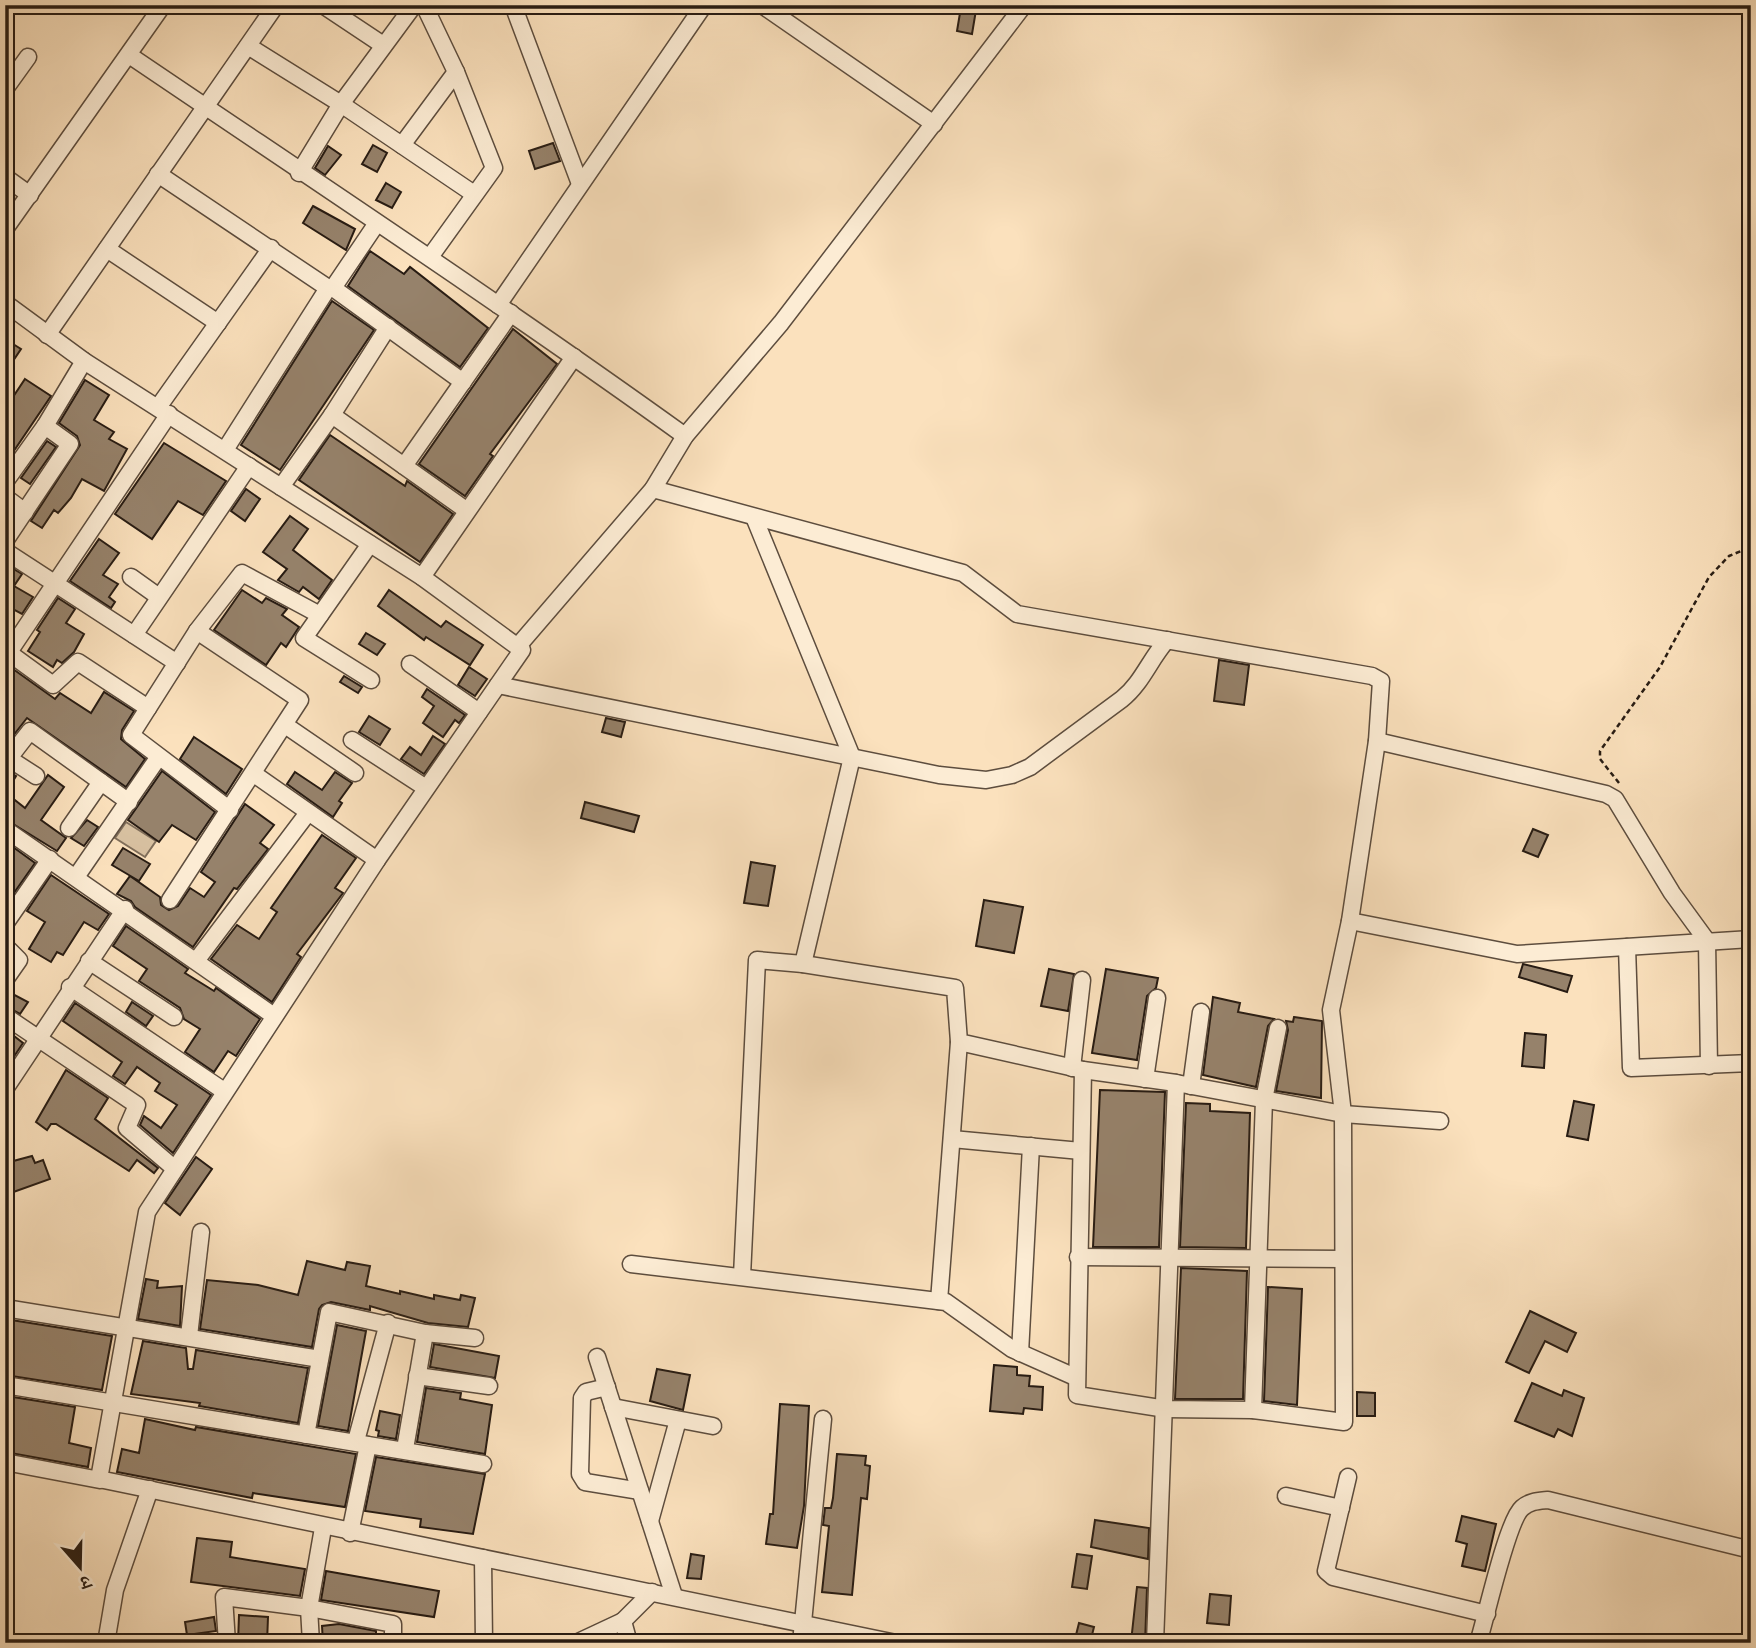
<svg xmlns="http://www.w3.org/2000/svg" width="1756" height="1648" font-family="'IM FELL Great Primer','Noto Serif Devanagari',serif">
<style>
.green{fill:#d7c0a0;stroke:#806e5a;stroke-width:2}
.building{fill:#96826b;stroke:#281c13;stroke-width:2}
.lines{fill:none;stroke-linecap:round;stroke-linejoin:round}
.minor-casing{stroke:#5d4d3e;stroke-width:19}
.path{stroke:#281c13;stroke-width:2.5;stroke-dasharray:5 3.5;stroke-linecap:butt}
.minor{stroke:#fcecd4;stroke-width:16}
</style>
<rect width="100%" height="100%" fill="#fbe1bd"/>
<filter id="stains"><feTurbulence type="fractalNoise" baseFrequency=".00286" numOctaves="4"/><feColorMatrix values="0 0 0 0 .2 0 0 0 0 .09 0 0 0 0 .02 0 0 0 .5 -.17"/></filter>
<radialGradient id="worn" r=".72"><stop offset=".6" stop-color="#630" stop-opacity="0"/><stop offset="1" stop-color="#630" stop-opacity=".3"/></radialGradient>
<path class="green" d="M126,822L156,841L145,857L115,838Z"/>
<g class="building">
<path d="M961,7L976,10L972,34L957,31Z"/>
<path d="M553,143L560,161L535,169L529,151Z"/>
<path d="M373,145L387,153L377,172L362,164Z"/>
<path d="M328,146L341,155L325,175L315,168Z"/>
<path d="M386,183L401,192L392,208L376,200Z"/>
<path d="M313,206L355,229L346,250L303,223Z"/>
<path d="M370,251L404,274L410,267L488,328L460,367L348,286Z"/>
<path d="M332,301L374,330L280,470L241,445Z"/>
<path d="M513,329L557,364L490,454L493,456L465,496L419,464Z"/>
<path d="M5,339L21,349L5,373Z"/>
<path d="M25,379L51,396L5,464V409Z"/>
<path d="M85,380L109,395L94,420L114,432L109,439L127,449L104,491L82,479L71,498L58,513L54,510L42,528L31,521L80,445L77,436L59,423Z"/>
<path d="M330,435L405,486L407,481L453,514L420,562L299,480Z"/>
<path d="M47,441L56,447L30,484L21,478Z"/>
<path d="M164,443L226,481L203,515L178,501L152,539L115,514Z"/>
<path d="M246,489L260,499L245,521L231,511Z"/>
<path d="M290,516L308,529L293,550L332,580L319,599L303,587L299,592L278,580L287,569L263,552Z"/>
<path d="M99,539L119,553L103,575L118,584L109,597L115,602L111,608L70,581Z"/>
<path d="M5,564L22,574L14,586L33,597L22,614L5,605Z"/>
<path d="M242,590L262,603L266,598L287,609L282,615L299,627L286,647L281,643L266,665L214,630Z"/>
<path d="M389,590L441,627L446,621L483,645L470,665L426,637L424,640L378,606Z"/>
<path d="M58,598L75,609L66,623L84,634L74,652L62,663L57,660L53,667L28,651L40,632L37,630Z"/>
<path d="M366,633L385,644L377,655L359,644Z"/>
<path d="M1219,660L1249,665L1244,705L1214,701Z"/>
<path d="M469,667L487,679L475,696L458,685Z"/>
<path d="M13,669L55,699L60,693L91,713L104,692L134,711L122,730L121,739L145,759L126,787L27,718L5,746V683Z"/>
<path d="M344,676L362,687L358,693L340,682Z"/>
<path d="M427,689L465,715L459,723L455,720L443,737L423,723L434,706L422,697Z"/>
<path d="M369,716L390,729L380,745L359,732Z"/>
<path d="M606,718L625,722L621,737L602,732Z"/>
<path d="M433,736L445,744L424,774L401,759L410,747L421,755Z"/>
<path d="M194,737L242,769L226,794L180,759Z"/>
<path d="M5,769L16,776L6,793L25,808L48,775L64,787L41,820L66,838L57,851L5,819Z"/>
<path d="M162,771L215,812L196,840L172,825L159,842L128,820Z"/>
<path d="M295,772L322,790L335,772L352,783L339,801L342,803L333,817L287,784Z"/>
<path d="M585,802L639,816L634,832L581,818Z"/>
<path d="M245,804L274,825L260,843L268,849L237,889L234,888L193,947L135,907L131,901L117,894L130,876L160,897L161,905L169,910L178,906L190,888L204,897L215,882L201,872Z"/>
<path d="M87,820L98,827L84,846L71,838Z"/>
<path d="M1533,829L1548,835L1538,857L1523,851Z"/>
<path d="M322,835L356,858L335,888L343,893L297,954L301,957L272,1002L211,959L237,925L259,939L277,912L271,908Z"/>
<path d="M13,847L35,863L9,900L5,897V858Z"/>
<path d="M123,848L150,864L139,881L112,865Z"/>
<path d="M751,862L775,866L768,906L744,903Z"/>
<path d="M51,875L109,914L98,930L84,922L63,955L57,952L51,962L29,949L45,922L27,911Z"/>
<path d="M984,900L1023,907L1014,953L976,946Z"/>
<path d="M126,926L188,969L185,973L214,991L216,988L260,1019L236,1056L228,1051L214,1072L185,1052L200,1029L184,1019L180,1008L139,981L147,969L113,946Z"/>
<path d="M1523,964L1572,976L1567,992L1519,977Z"/>
<path d="M1049,969L1074,974L1068,1011L1041,1006Z"/>
<path d="M1106,969L1158,978L1156,988L1147,996L1137,1060L1092,1053Z"/>
<path d="M5,990L28,1002L20,1014L5,1006Z"/>
<path d="M1213,997L1240,1003L1238,1012L1274,1019L1268,1026L1256,1087L1203,1075Z"/>
<path d="M132,1002L153,1016L146,1026L126,1012Z"/>
<path d="M75,1003L211,1095L173,1153L140,1125L144,1116L161,1128L177,1105L155,1091L160,1083L137,1067L125,1084L113,1076L122,1062L63,1021Z"/>
<path d="M1294,1017L1322,1021L1321,1098L1276,1091L1288,1030L1286,1021L1293,1022Z"/>
<path d="M5,1029L23,1043L5,1070Z"/>
<path d="M1525,1033L1546,1035L1544,1068L1522,1066Z"/>
<path d="M66,1070L108,1098L95,1119L158,1168L154,1173L137,1160L129,1171L56,1124H51L47,1130L36,1122Z"/>
<path d="M1100,1090L1165,1092L1159,1247H1093Z"/>
<path d="M1574,1101L1594,1105L1588,1140L1567,1136Z"/>
<path d="M1186,1103L1210,1104V1111L1250,1113L1246,1248L1180,1247Z"/>
<path d="M32,1156L35,1163L43,1160L50,1179L5,1195V1177L11,1175L6,1163Z"/>
<path d="M196,1157L212,1169L180,1215L165,1203Z"/>
<path d="M307,1261L345,1270L347,1262L370,1266L366,1286L400,1294V1291L434,1299V1295L460,1300L461,1295L475,1298L468,1327L428,1323L370,1306V1310L331,1302L322,1305L319,1309L312,1347L200,1329L207,1280L258,1285L298,1295Z"/>
<path d="M1181,1268L1247,1271L1243,1399H1175Z"/>
<path d="M146,1279L158,1281L157,1288L182,1286L180,1326L138,1319Z"/>
<path d="M1268,1287L1302,1289L1297,1405L1264,1401Z"/>
<path d="M1530,1311L1576,1333L1567,1352L1545,1341L1529,1373L1506,1362Z"/>
<path d="M5,1319L112,1336L102,1390L5,1375Z"/>
<path d="M337,1325L366,1331L348,1431L318,1426Z"/>
<path d="M143,1341L186,1348L188,1369H193L196,1350L308,1368L298,1423L199,1406L200,1403L131,1394Z"/>
<path d="M434,1344L499,1356L495,1378L430,1367Z"/>
<path d="M994,1365L1017,1367V1375L1030,1376L1029,1386L1043,1387L1042,1410L1024,1408L1023,1414L990,1411Z"/>
<path d="M657,1369L690,1375L683,1410L650,1401Z"/>
<path d="M1532,1383L1562,1396L1564,1390L1584,1398L1572,1436L1558,1429L1554,1437L1515,1421Z"/>
<path d="M426,1388L461,1393L460,1399L492,1405L485,1454L417,1442Z"/>
<path d="M1357,1392L1375,1393V1416H1357Z"/>
<path d="M13,1397L75,1407L69,1443L91,1448L88,1467L5,1452V1433Z"/>
<path d="M780,1404L809,1406L804,1506L797,1548L766,1544L770,1514H773Z"/>
<path d="M380,1411L400,1415L396,1439L378,1436L379,1431L376,1430Z"/>
<path d="M145,1419L195,1430L196,1427L356,1454L345,1507L253,1493L252,1498L117,1472L122,1449L139,1453Z"/>
<path d="M837,1454L866,1456L865,1465L870,1466L867,1499L861,1498L852,1595L822,1592L829,1526L823,1525L825,1508H831L833,1498Z"/>
<path d="M376,1457L485,1474L473,1534L420,1527L421,1519L365,1511Z"/>
<path d="M1462,1516L1496,1524L1485,1571L1462,1566L1467,1544L1456,1541Z"/>
<path d="M1095,1520L1149,1528L1148,1559L1091,1547Z"/>
<path d="M197,1538L232,1542L230,1557L305,1569L300,1596L191,1582Z"/>
<path d="M691,1554L704,1556L701,1579L687,1578Z"/>
<path d="M1077,1554L1092,1556L1087,1589L1072,1587Z"/>
<path d="M326,1571L439,1591L434,1617L321,1600Z"/>
<path d="M1137,1587L1147,1588L1145,1643L1131,1642Z"/>
<path d="M1210,1594L1231,1596L1229,1625L1207,1623Z"/>
<path d="M239,1615L268,1617L267,1643H238Z"/>
<path d="M214,1617L216,1631L187,1635L185,1622Z"/>
<path d="M1079,1623L1094,1627L1090,1643H1074Z"/>
<path d="M339,1624L376,1631V1643H323L322,1626Z"/>
</g>
<g class="lines">
<defs>
<g id="minor">
<path d="M323,5L383,45"/>
<path d="M424,5L456,72L494,168L430,257"/>
<path d="M513,5L580,184"/>
<path d="M762,5L934,124"/>
<path d="M248,46L341,104L474,194"/>
<path d="M129,55C315,181 503,305 685,436"/>
<path d="M5,89L28,57"/>
<path d="M402,145L456,72"/>
<path d="M299,173L341,104L414,5"/>
<path d="M158,174L328,288H333L463,382"/>
<path d="M5,177L30,195"/>
<path d="M5,229L163,5"/>
<path d="M107,249L218,323"/>
<path d="M333,288L377,223"/>
<path d="M5,303L84,361L422,577L522,650L377,860L147,1212L99,1479L896,1643"/>
<path d="M498,305L704,5"/>
<path d="M47,335L276,5"/>
<path d="M159,406L271,248"/>
<path d="M332,415L466,510"/>
<path d="M225,450L328,288"/>
<path d="M404,466L511,313"/>
<path d="M5,482L45,426L84,361"/>
<path d="M281,487L332,415L388,327"/>
<path d="M653,489L963,573L1017,614L1372,676L1381,681L1377,741L1350,921L1331,1010L1343,1114L1344,1422L1253,1410L1166,1409L1077,1395L1083,1070"/>
<path d="M5,497L25,512"/>
<path d="M754,517L852,757L803,964"/>
<path d="M5,541L70,444L45,426"/>
<path d="M370,544L304,638L371,680"/>
<path d="M5,551L177,663"/>
<path d="M131,577L159,597"/>
<path d="M422,577L574,357"/>
<path d="M134,635L249,466"/>
<path d="M518,646L653,489L685,436L781,323L1024,5"/>
<path d="M5,650L53,685L78,662L148,708"/>
<path d="M5,658L169,414"/>
<path d="M410,664L479,712"/>
<path d="M498,685L939,775L986,780L1012,775L1030,767L1122,699C1142,683 1150,659 1167,640"/>
<path d="M285,725L355,773"/>
<path d="M352,740L426,788"/>
<path d="M1377,741L1606,794L1615,799L1672,893L1707,941L1709,1066"/>
<path d="M5,756L36,776"/>
<path d="M9,758L30,731L129,802"/>
<path d="M254,774L377,860"/>
<path d="M230,810L131,735L197,631L242,573L320,615"/>
<path d="M69,828L101,782"/>
<path d="M5,829L274,1016"/>
<path d="M76,877L158,758"/>
<path d="M170,900L300,700L197,631"/>
<path d="M1350,921L1517,954L1751,939"/>
<path d="M5,924L50,859"/>
<path d="M5,946L19,960L5,980"/>
<path d="M1627,947L1631,1068L1751,1063"/>
<path d="M89,961L174,1017"/>
<path d="M196,961L307,814"/>
<path d="M70,987L224,1091"/>
<path d="M5,1016L137,1105L127,1128L174,1168"/>
<path d="M1072,1068L1082,980"/>
<path d="M1145,1079L1157,998"/>
<path d="M1191,1086L1201,1012"/>
<path d="M5,1089L125,909"/>
<path d="M952,1139L1081,1151"/>
<path d="M1078,1257L1343,1259"/>
<path d="M631,1264L946,1302L1012,1349L1075,1377"/>
<path d="M742,1276L757,960L803,964L955,988L959,1042L1083,1070L1176,1083L1343,1114L1440,1121"/>
<path d="M939,1301L959,1042"/>
<path d="M5,1308L320,1359"/>
<path d="M189,1336L201,1232"/>
<path d="M1020,1353L1031,1146"/>
<path d="M597,1357L674,1596"/>
<path d="M417,1376L489,1386"/>
<path d="M5,1385L483,1464"/>
<path d="M607,1387L586,1392L582,1398L580,1474L585,1482L640,1491"/>
<path d="M613,1407L713,1426"/>
<path d="M1253,1410L1264,1100L1278,1028"/>
<path d="M306,1435L329,1312L425,1333L475,1338"/>
<path d="M356,1441L388,1323"/>
<path d="M405,1449L425,1333"/>
<path d="M5,1462L100,1480"/>
<path d="M1348,1477L1326,1571L1333,1577L1487,1614"/>
<path d="M1286,1496L1341,1508"/>
<path d="M650,1521L678,1420"/>
<path d="M350,1533L368,1445"/>
<path d="M483,1558L484,1643"/>
<path d="M106,1643L115,1590L150,1489"/>
<path d="M227,1643L224,1597L309,1608L393,1624V1643"/>
<path d="M311,1643L309,1608L323,1528"/>
<path d="M576,1643L623,1621"/>
<path d="M629,1643L623,1621L652,1592"/>
<path d="M801,1643L823,1419"/>
<path d="M1155,1643L1176,1083"/>
<path d="M1478,1643C1486,1618 1507,1521 1522,1508C1530,1501 1538,1501 1548,1500L1751,1550"/>
</g>
</defs>
<use href="#minor" class="minor-casing"/>
<path class="path" d="M1619,783L1600,759V751L1660,667L1709,577L1729,556L1751,547"/>
<use href="#minor" class="minor"/>
</g>
<rect width="1756" height="1648" fill="none" stroke="#fbe1bd" stroke-width="28"/>
<rect x="7" y="7" width="1742" height="1634" fill="none" stroke="#281c13" stroke-width="3.5"/>
<rect x="14" y="14" width="1728" height="1620" fill="none" stroke="#281c13" stroke-width="2"/>
<g transform="translate(80 1567) rotate(160)" stroke="#fcecd4" stroke-width="5" paint-order="stroke">
<path d="M0-5L12 26L0 18L-12 26Z" fill="#281c13"/>
<text y="-10" font-size="19" font-weight="bold" text-anchor="middle" fill="#281c13">उ</text>
</g>
<rect width="100%" height="100%" filter="url(#stains)"/>
<rect width="100%" height="100%" fill="url(#worn)"/>
</svg>
